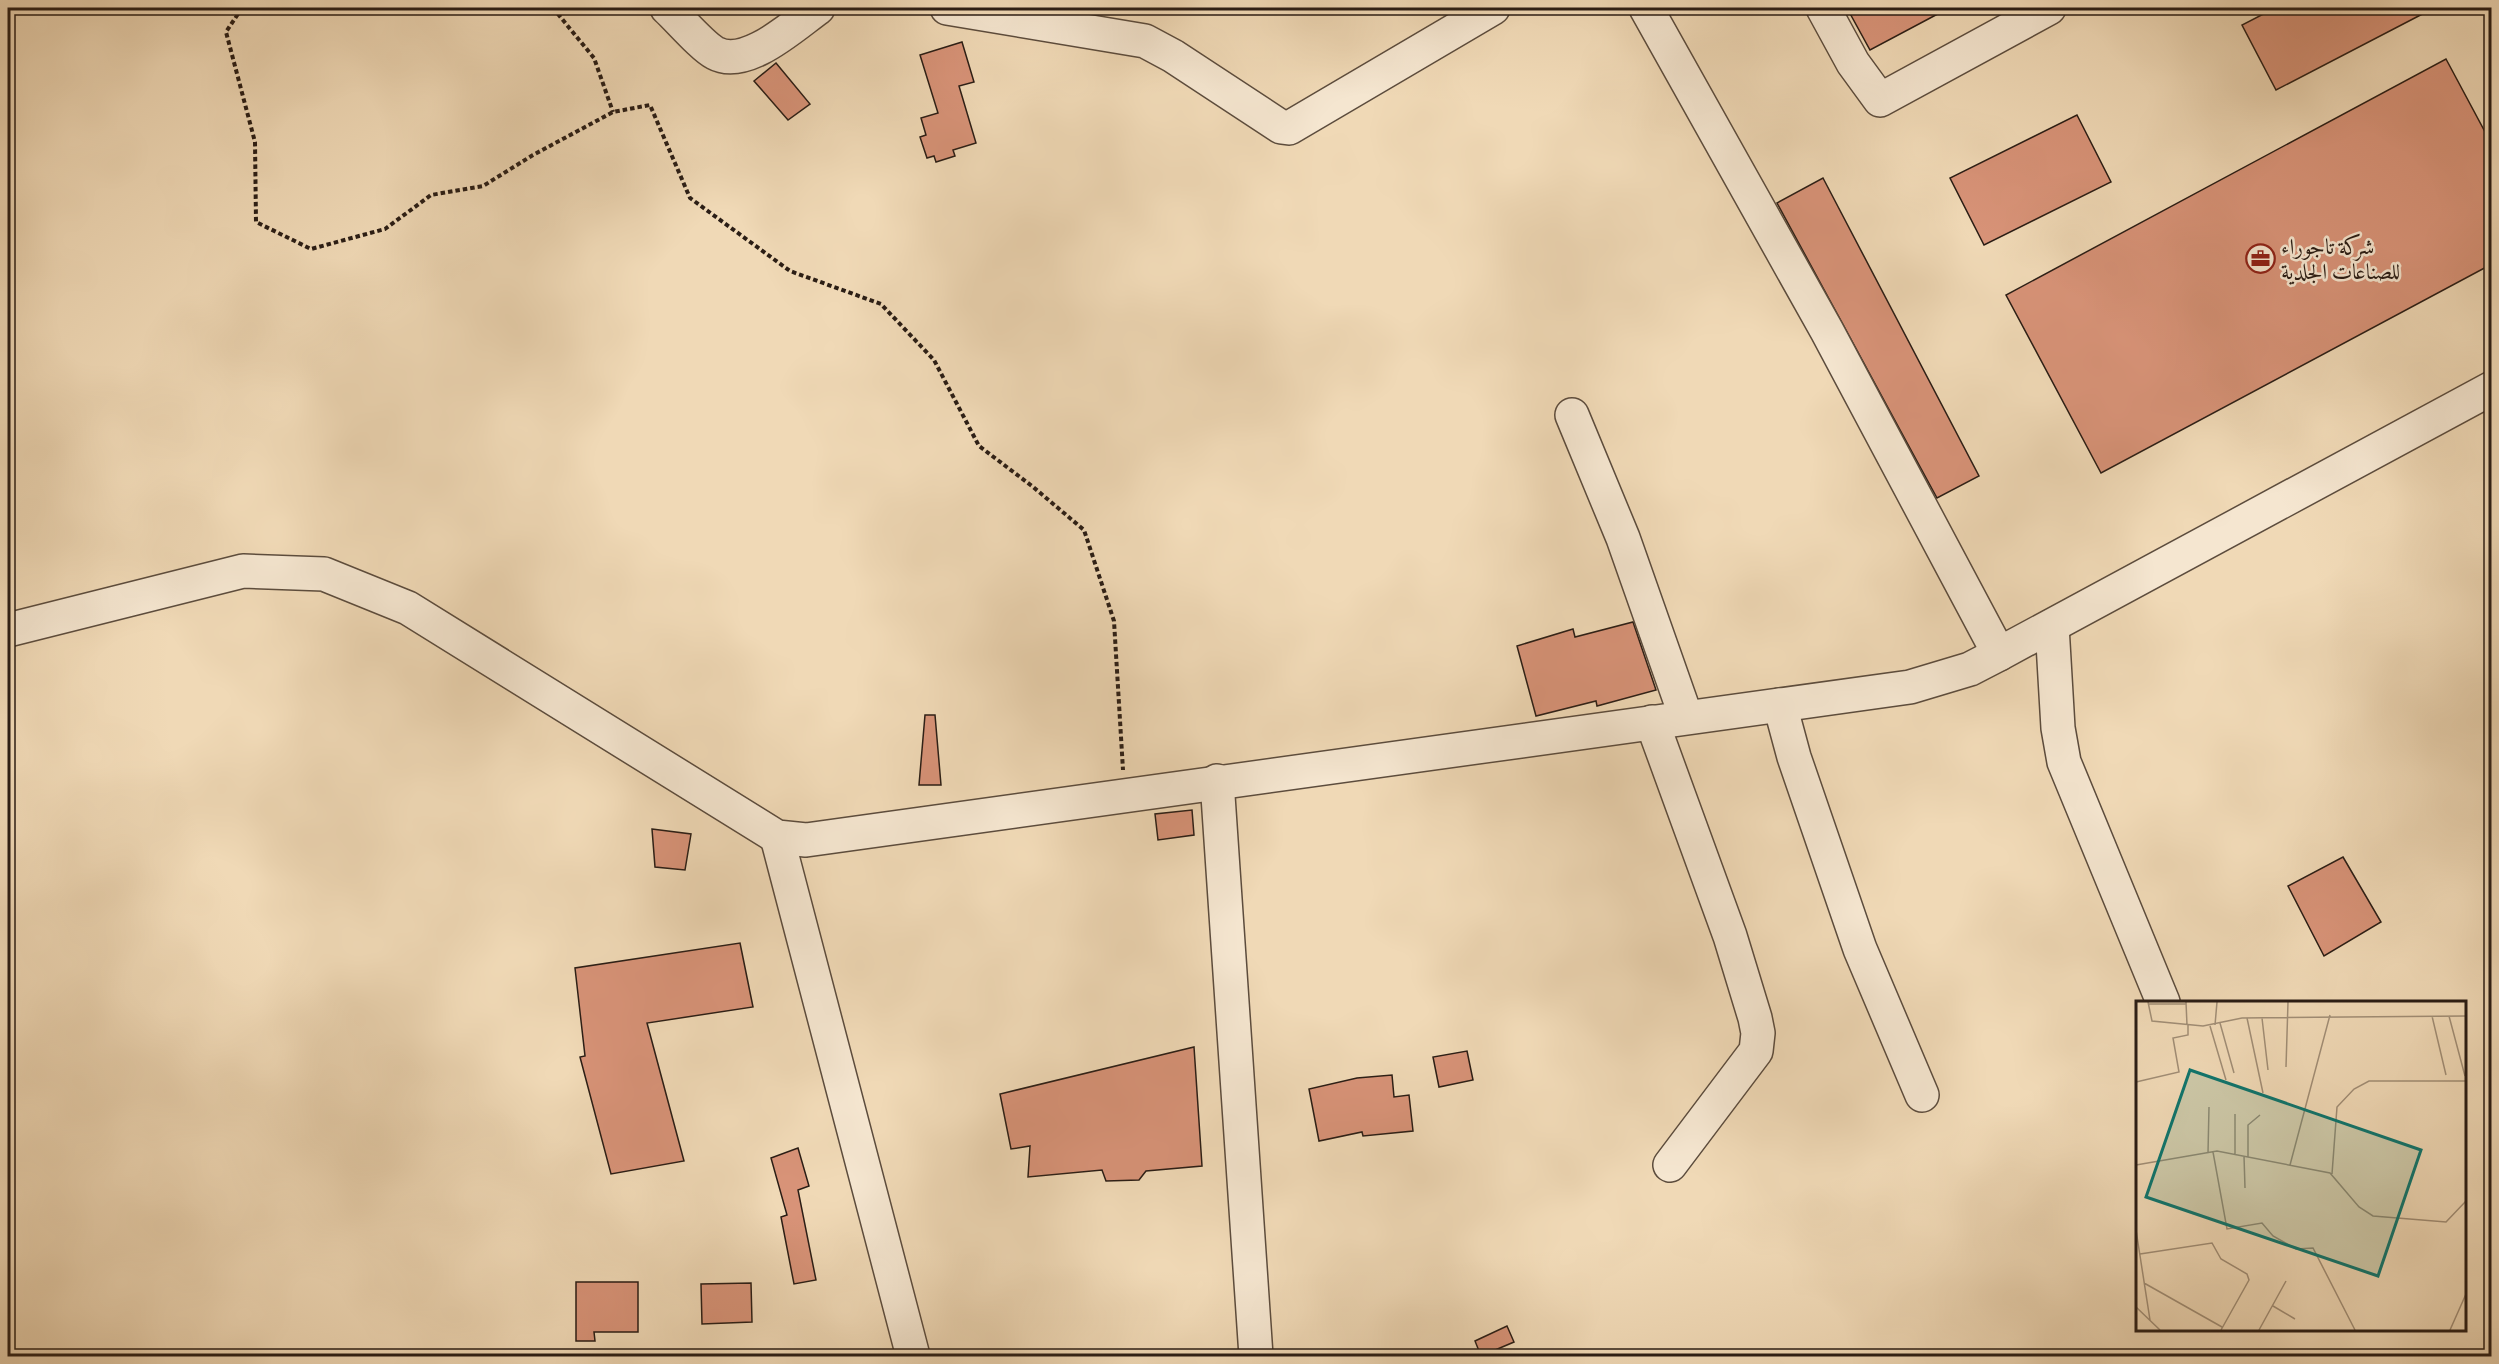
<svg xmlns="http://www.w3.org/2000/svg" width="2499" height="1364" font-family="'IM FELL Double Pica',Amiri,serif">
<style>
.building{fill:#d89378;stroke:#2a1d15;stroke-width:1.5}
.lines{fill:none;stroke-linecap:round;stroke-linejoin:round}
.minor-casing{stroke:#5c4c3d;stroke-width:36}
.path{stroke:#2a1d15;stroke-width:4;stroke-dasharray:4.5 3;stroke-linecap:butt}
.minor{stroke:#f5e6d0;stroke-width:33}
.labels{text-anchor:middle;stroke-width:5;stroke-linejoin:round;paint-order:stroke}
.poi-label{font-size:22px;fill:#2a1d15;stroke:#f5e6d0;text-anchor:start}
.inset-road{fill:none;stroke:#a18e76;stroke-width:1.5}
.view{fill:#0f766e;fill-opacity:0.15;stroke:#0f766e;stroke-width:3}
.inset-edge{fill:none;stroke:#2a1d15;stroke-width:3}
</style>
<rect width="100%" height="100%" fill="#f0d9b6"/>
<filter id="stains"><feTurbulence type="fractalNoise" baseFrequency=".00333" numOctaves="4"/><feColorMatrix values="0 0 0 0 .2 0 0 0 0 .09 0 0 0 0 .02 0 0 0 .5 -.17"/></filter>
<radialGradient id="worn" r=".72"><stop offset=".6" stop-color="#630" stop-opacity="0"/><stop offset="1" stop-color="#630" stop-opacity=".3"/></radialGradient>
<g class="building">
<path d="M1847,8H1949L1870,50Z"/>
<path d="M2275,8H2434L2276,90L2242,25Z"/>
<path d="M962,42L974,82L959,86L976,143L953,150L955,156L936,162L934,156L927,158L920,137L926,135L921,118L938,113L920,55Z"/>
<path d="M2446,59L2492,145V264L2101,473L2006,295Z"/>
<path d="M776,63L810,104L788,120L754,81Z"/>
<path d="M2077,115L2111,182L1984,245L1950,178Z"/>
<path d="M1823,178L1979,476L1937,498L1777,203Z"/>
<path d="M1633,622L1656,690L1597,706L1596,701L1536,716L1517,646L1573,629L1575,637Z"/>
<path d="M925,715H935L941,785H919Z"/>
<path d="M1192,810L1194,835L1158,840L1155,814Z"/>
<path d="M652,829L691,834L685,870L655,867Z"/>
<path d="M2343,857L2381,922L2324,956L2288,886Z"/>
<path d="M740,943L753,1007L647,1023L684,1161L611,1174L580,1057L585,1056L575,968Z"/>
<path d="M1194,1047L1202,1166L1146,1171L1139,1180L1106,1181L1102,1170L1028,1177L1030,1146L1011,1149L1000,1094Z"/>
<path d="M1467,1051L1473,1080L1439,1087L1433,1057Z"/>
<path d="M1392,1075L1394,1097L1409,1095L1413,1131L1363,1136L1362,1132L1319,1141L1309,1089L1357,1078Z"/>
<path d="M798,1148L809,1186L798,1190L816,1280L794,1284L781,1217L787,1215L771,1158Z"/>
<path d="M576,1282H638V1332H594L595,1341H576Z"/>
<path d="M751,1283L752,1322L702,1324L701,1284Z"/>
<path d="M1507,1326L1514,1342L1481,1356L1475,1341Z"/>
</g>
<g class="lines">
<defs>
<g id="minor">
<path d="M667,8C678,18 703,47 715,53C746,70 794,25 818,8"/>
<path d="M947,8L1145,41L1173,56L1281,127L1289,128L1493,8"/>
<path d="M1646,8L1827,331L1999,654"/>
<path d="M1823,8L1853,63L1880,100L2049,8"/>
<path d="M1572,415L1623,538L1686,717"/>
<path d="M2052,626L2058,728L2064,762L2163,1002"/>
<path d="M8,630L243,571L324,574L408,608L777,837L806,840L1910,687L1970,669L1999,654L2492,388"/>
<path d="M1780,705L1794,757L1860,949L1922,1095"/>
<path d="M1652,722L1730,936L1755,1018L1758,1033L1756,1051L1670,1165"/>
<path d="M1217,781L1256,1356"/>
<path d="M777,837L913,1356"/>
</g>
</defs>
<use href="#minor" class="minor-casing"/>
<g class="path">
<path d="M242,8L226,32L255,142L256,222L311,249L385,229L431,195L483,186L533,155L613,112L650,105L690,198L790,271L881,304L934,360L979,446L1032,486L1084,530L1114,621L1123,770"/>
<path d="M553,8L594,58L613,112"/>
</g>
<use href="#minor" class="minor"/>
</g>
<defs>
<symbol id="office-ring" viewBox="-11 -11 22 22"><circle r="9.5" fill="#f5e6d0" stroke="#8f2418" stroke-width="1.5"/><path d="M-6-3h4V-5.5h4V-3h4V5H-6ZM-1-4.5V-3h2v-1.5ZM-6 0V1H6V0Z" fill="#8f2418"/></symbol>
</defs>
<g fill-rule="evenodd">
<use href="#office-ring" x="2244" y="242" width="33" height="33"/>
</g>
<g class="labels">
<g class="poi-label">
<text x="2281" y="254">شركة تاجوراء<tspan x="2281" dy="25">للصناعات الجلدية</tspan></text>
</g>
</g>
<g transform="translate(2136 1001)">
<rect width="330" height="330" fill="#f0d9b6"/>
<path class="inset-road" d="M12,1L16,20L67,25L106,17L330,15M50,1L51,24M12,3H50M296,15L310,74M313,15L329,75M111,17L127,92M126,17L132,69M84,22L98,72M79,24L81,1M74,25L90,79M150,66L152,1M0,81L43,71L37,37L52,34V24M99,113V153M77,151L91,228L126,222L137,235L160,248L177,247L219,329M72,152L73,106M108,155L109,187M112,156V124L124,114M0,164L81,150L194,172L223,206L237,215L310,221L330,200M154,164L194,14M196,173L201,106L218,88L233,80H330M0,229L14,319M4,253L76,242L85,258L111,273L113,279L85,329M8,282L86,326M137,305L159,318M0,306L24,329M123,329L150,280M314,329L330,293"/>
<path class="view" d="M54,69L285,149L242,275L10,196Z"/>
<rect width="330" height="330" class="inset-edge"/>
</g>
<rect width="2499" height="1364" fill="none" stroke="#f0d9b6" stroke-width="30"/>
<rect x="9" y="9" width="2481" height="1346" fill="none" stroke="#2a1d15" stroke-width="3"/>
<rect x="15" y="15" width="2469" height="1334" fill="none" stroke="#2a1d15" stroke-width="1.5"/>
<rect width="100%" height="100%" filter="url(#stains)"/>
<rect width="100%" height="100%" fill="url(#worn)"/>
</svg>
